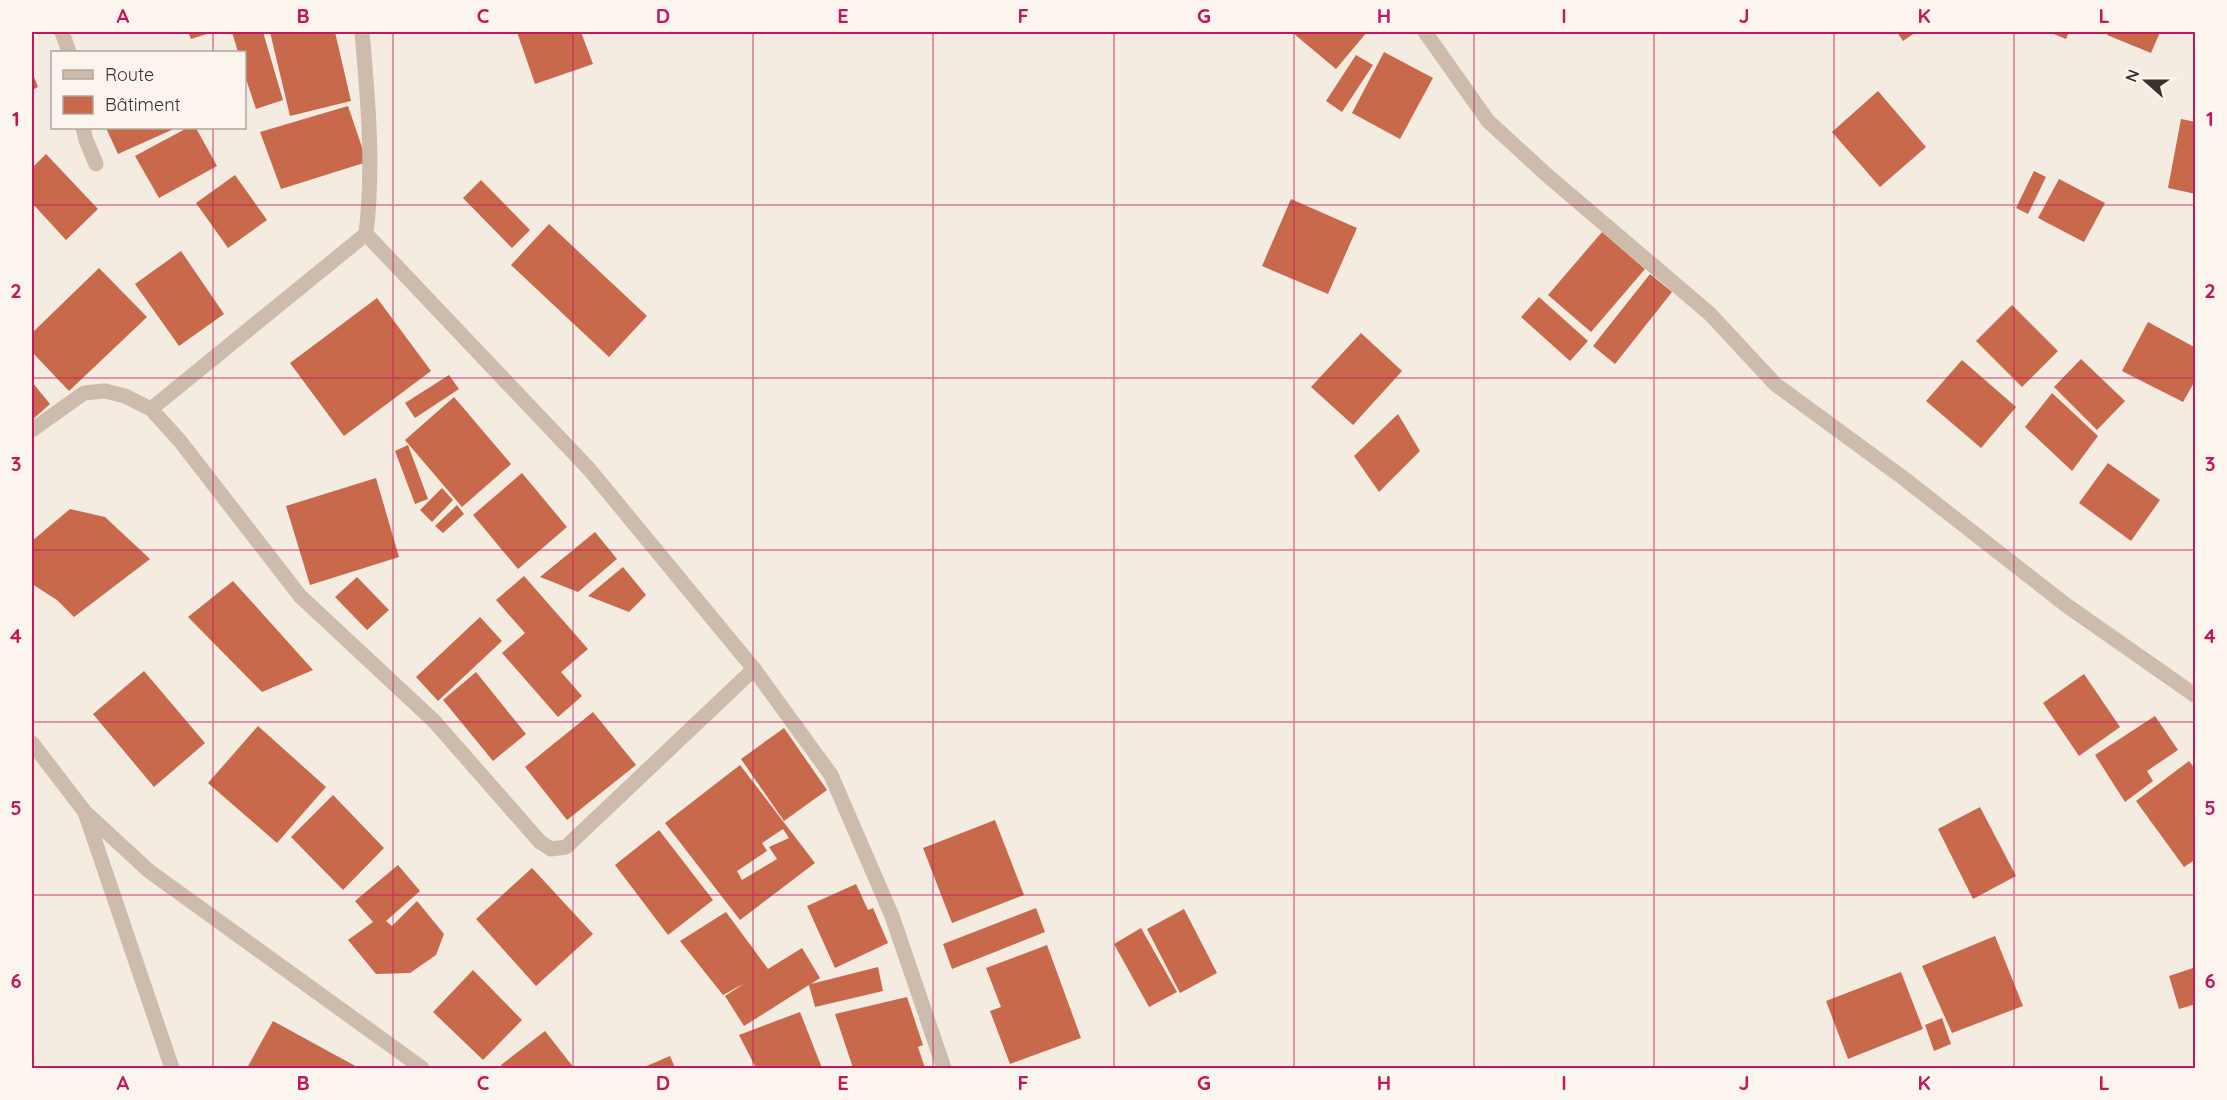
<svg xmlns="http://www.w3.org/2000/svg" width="2227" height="1100" font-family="Quicksand,sans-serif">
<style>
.building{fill:#c8694b;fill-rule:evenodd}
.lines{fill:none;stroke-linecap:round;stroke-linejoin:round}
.lane{stroke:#cdbbac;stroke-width:15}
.street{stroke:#cdbbac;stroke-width:15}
.grid{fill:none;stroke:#c2185b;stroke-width:1.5;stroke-opacity:0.55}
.neatline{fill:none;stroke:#c2185b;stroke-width:2}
.grid-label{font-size:20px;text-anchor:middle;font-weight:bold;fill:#c2185b}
</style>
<rect width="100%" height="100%" fill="#f4ebe1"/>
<g class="building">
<path d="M188,32H213L191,39Z"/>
<path d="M232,32H263L283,100L256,109L244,73V52H238Z"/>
<path d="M270,32H335L351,101L290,116Z"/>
<path d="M517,32H581L593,64L535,84Z"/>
<path d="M1294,32H1367L1336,69L1293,33Z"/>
<path d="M1897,32H1916L1903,41Z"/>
<path d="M2049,32H2069L2066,39Z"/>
<path d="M2109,32H2160L2151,53L2107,35Z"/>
<path d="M1384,52L1433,78L1400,139L1352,113Z"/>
<path d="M1356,55L1373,65L1342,112L1326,101Z"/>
<path d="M32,72L38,87L32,90Z"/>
<path d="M1878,91L1926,147L1880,187L1832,132Z"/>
<path d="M348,106L367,162L281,189L260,132Z"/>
<path d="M2181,119L2196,122V194L2168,188Z"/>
<path d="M106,128H176L118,154Z"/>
<path d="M187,128H196L217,166L159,198L135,156Z"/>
<path d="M46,154L98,209L66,240L32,203V168Z"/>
<path d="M2034,171L2046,177L2028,214L2016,208Z"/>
<path d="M235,175L267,220L228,248L196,203Z"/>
<path d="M2059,179L2105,203L2084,242L2038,218Z"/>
<path d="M481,180L530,230L512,248L463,198Z"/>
<path d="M1291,199L1357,228L1328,294L1262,266Z"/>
<path d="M549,224L647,316L609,357L511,265Z"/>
<path d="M1602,232L1645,269L1591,332L1548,295Z"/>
<path d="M181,251L224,314L179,346L135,284Z"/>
<path d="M99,268L147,317L69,391L32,352V333Z"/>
<path d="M1650,274L1672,292L1615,364L1593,346Z"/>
<path d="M1539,297L1588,341L1570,361L1521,317Z"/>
<path d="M377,298L431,371L344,436L290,363Z"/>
<path d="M2012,305L2058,351L2022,387L1976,341Z"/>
<path d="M2148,322L2196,348V379L2183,402L2122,371Z"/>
<path d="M1361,333L1402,371L1353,425L1311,387Z"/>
<path d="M2081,359L2125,401L2097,430L2054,387Z"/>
<path d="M1962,360L2016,407L1981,448L1926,401Z"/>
<path d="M449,375L459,389L415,418L405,403Z"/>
<path d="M32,382L50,404L32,420Z"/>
<path d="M2052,393L2098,436L2072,471L2025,427Z"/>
<path d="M454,397L511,464L462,507L405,440Z"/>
<path d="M1398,414L1420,451L1379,492L1354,456Z"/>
<path d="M408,445L428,499L415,504L395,451Z"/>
<path d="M2108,463L2160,500L2131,541L2079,503Z"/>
<path d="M522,473L567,527L518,569L473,515Z"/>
<path d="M376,478L399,557L310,585L286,506Z"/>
<path d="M442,488L453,500L432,522L420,510Z"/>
<path d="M457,505L464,514L443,533L435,526Z"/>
<path d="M70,509L105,517L150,559L74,617L57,600L32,584V541Z"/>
<path d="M595,532L617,559L578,592L540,577Z"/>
<path d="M623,567L646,595L629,612L588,596Z"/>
<path d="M524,576L588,649L561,672L582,696L558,717L502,653L525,633L496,600Z"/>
<path d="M357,577L389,610L367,630L335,597Z"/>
<path d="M233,581L313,670L262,692L188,617Z"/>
<path d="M480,617L502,641L438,701L416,677Z"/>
<path d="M144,671L205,743L154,787L93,714Z"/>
<path d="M476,672L526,734L493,761L443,700Z"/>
<path d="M2084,674L2120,727L2079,756L2043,703Z"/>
<path d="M593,712L636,765L567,820L525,767Z"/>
<path d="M2155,716L2178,750L2147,771L2153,781L2125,802L2095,755Z"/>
<path d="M258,726L326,787L277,843L208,783Z"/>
<path d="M784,728L827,790L784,821L741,759Z"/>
<path d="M2189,761L2196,770V859L2184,867L2136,801Z"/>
<path d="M740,765L815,863L740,920L665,823ZM783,829L789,838L769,847L777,859L742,880L737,871L767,851L762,843Z"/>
<path d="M333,795L384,848L343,890L291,837Z"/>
<path d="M1980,807L2016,876L1973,899L1938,829Z"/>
<path d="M995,820L1024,895L952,923L923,848Z"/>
<path d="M659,830L713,900L668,935L615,865Z"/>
<path d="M398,865L420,891L386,921L392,926L417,901L444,934L436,955L410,973L376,974L348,940L373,922L355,901Z"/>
<path d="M532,868L593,934L536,986L476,919Z"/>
<path d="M856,884L868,910L873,908L888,943L835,968L807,906Z"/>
<path d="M1036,908L1045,932L952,969L943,944Z"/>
<path d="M1184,909L1217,973L1180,993L1147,929Z"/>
<path d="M726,912L768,969L802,948L820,978L811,984L878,967L883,991L815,1007L809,985L744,1026L725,996L745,983L723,995L680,941Z"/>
<path d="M1141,928L1177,992L1149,1007L1114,944Z"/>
<path d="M1995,936L2023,1006L1952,1033L1922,966Z"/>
<path d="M1047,945L1081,1038L1010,1064L990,1011L1001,1007L986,968Z"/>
<path d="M2196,967V1004L2179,1009L2169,976Z"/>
<path d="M473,970L522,1020L483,1060L433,1012Z"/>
<path d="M1901,972L1923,1029L1848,1059L1826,1001Z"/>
<path d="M907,997L923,1045L918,1047L925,1068H853L835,1014Z"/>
<path d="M800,1012L822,1068H756L739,1035Z"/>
<path d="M1942,1018L1951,1044L1934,1051L1925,1025Z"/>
<path d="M273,1021L359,1068H247Z"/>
<path d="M545,1031L574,1068H504L501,1065Z"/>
<path d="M670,1056L675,1068H642Z"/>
</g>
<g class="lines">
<path class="lane" d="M85,812L172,1068"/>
<g class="street">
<path d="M62,32L69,52"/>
<path d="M362,32C368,100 374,166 366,234L589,469L754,669L831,775L892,916L944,1068"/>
<path d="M1425,32L1488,121L1548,176L1710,314L1775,384L1902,477L2066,605L2196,696"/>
<path d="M83,128L86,140L96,164"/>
<path d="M151,409L366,234"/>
<path d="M32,430L84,393L105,391L125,396L151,409L180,441L300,596L434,721L540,842L551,849L566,847L754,669"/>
<path d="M32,743L85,812L149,871L422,1068"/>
</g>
</g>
<path class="grid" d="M213,32V52M393,32V1068M573,32V1068M753,32V1068M933,32V1068M1114,32V1068M1294,32V1068M1474,32V1068M1654,32V1068M1834,32V1068M2014,32V1068M213,128V1068M32,205H2196M32,378H2196M32,550H2196M32,722H2196M32,895H2196"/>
<rect width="2227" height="1100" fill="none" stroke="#fbf5ee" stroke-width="66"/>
<rect x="51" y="51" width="195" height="78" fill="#fbf5ee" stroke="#aea6a0" stroke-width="1.5"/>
<rect x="63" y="70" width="30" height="9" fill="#cdbbac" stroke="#aea6a0" stroke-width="1.5"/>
<text x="105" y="81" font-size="18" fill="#3b302b">Route</text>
<rect x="63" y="96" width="30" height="18" fill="#c8694b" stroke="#aea6a0" stroke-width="1.5"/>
<text x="105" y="111" font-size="18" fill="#3b302b">Bâtiment</text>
<g transform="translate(2146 81) rotate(291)" stroke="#fbf5ee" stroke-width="4.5" paint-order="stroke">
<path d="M0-4.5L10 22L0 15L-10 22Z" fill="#3b302b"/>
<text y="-9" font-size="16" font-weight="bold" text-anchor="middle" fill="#3b302b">N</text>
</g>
<rect x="33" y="33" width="2161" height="1034" class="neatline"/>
<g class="grid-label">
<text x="123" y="23">A</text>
<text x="303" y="23">B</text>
<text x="483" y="23">C</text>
<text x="663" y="23">D</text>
<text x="843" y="23">E</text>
<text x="1023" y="23">F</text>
<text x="1204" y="23">G</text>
<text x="1384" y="23">H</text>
<text x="1564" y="23">I</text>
<text x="1744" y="23">J</text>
<text x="1924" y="23">K</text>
<text x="2104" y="23">L</text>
<text x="16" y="126">1</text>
<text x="2210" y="126">1</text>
<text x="16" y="298">2</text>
<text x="2210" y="298">2</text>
<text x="16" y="471">3</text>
<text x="2210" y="471">3</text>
<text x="16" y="643">4</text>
<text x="2210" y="643">4</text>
<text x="16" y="815">5</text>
<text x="2210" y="815">5</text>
<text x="16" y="988">6</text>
<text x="2210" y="988">6</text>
<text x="123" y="1090">A</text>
<text x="303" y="1090">B</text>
<text x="483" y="1090">C</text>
<text x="663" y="1090">D</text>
<text x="843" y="1090">E</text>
<text x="1023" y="1090">F</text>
<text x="1204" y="1090">G</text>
<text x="1384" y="1090">H</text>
<text x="1564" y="1090">I</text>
<text x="1744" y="1090">J</text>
<text x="1924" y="1090">K</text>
<text x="2104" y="1090">L</text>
</g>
</svg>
